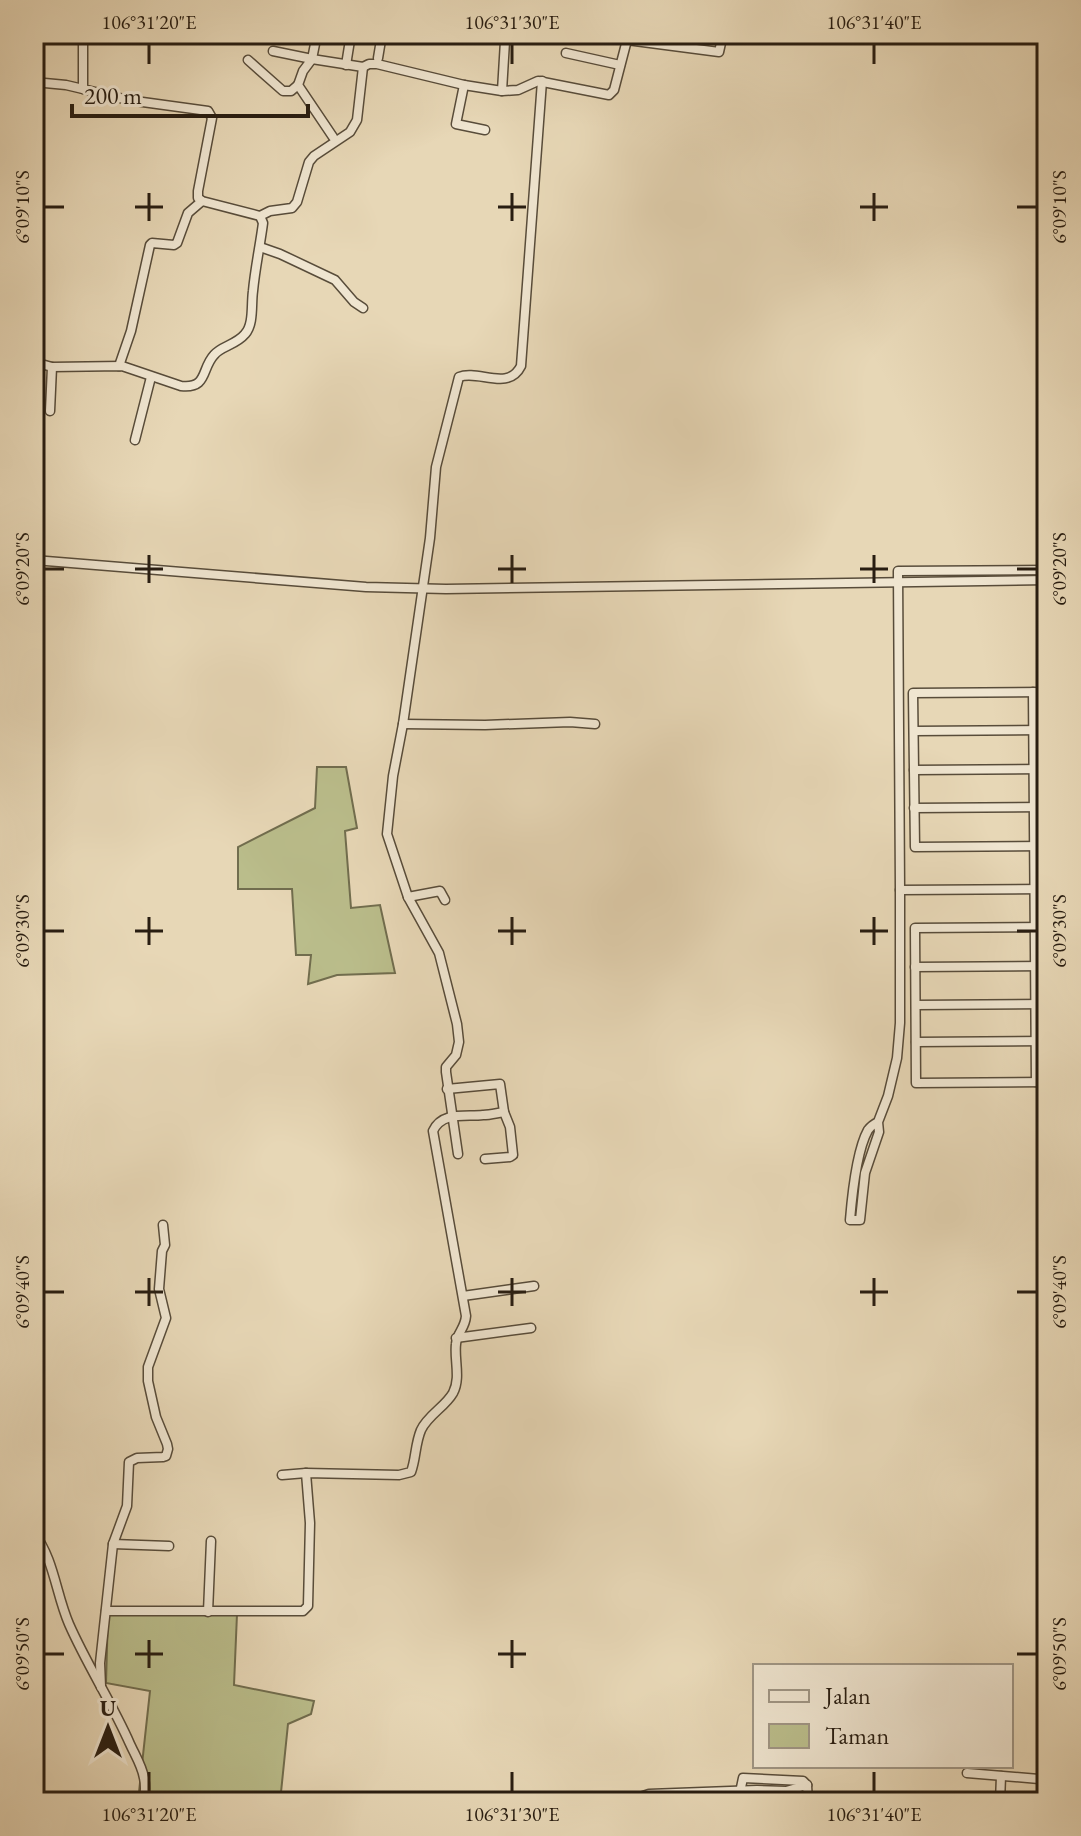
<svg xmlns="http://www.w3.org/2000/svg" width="1081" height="1836" font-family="'EB Garamond',serif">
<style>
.green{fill:#babd8b;stroke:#716d4e;stroke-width:2}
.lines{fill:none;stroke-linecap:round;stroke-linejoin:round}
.minor-casing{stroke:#584c3a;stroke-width:11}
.minor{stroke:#efe5d0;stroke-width:8}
.ticks{fill:none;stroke:#281d11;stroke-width:3}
.neatline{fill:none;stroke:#281d11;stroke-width:3}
.ticks-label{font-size:20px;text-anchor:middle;fill:#281d11}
</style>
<rect width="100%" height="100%" fill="#e7d7b6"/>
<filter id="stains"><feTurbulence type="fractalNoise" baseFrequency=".0025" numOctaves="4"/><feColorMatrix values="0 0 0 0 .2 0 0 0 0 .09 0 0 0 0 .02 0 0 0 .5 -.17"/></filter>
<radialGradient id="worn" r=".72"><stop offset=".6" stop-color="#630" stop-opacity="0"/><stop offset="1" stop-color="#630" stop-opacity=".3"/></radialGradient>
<g class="green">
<path d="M317,767H346L357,828L345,831L351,908L380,905L395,973L337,975L308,984L311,955H296L292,889H238V847L315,808Z"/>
<path d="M108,1613L237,1614L234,1685L314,1701L311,1714L288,1724L280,1802H136L138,1801L150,1691L106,1683Z"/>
</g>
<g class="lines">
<defs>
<g id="minor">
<path d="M83,34V89L128,100L208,111L212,118L198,191V198L202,201L260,216"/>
<path d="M317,34L312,59L363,67L369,64H377L464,85L502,91L518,90L538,81L609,95L614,90L627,40L719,52L723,34"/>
<path d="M273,51L312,59L303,71L298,85L333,137"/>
<path d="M566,53L620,65"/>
<path d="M378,58L382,34"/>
<path d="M248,60L283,91H291L298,85"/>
<path d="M346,65L351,34"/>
<path d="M34,82L66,85L83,89"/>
<path d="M464,85L456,124L485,130"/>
<path d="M502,91L505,41"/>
<path d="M260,247L280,254L335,280L354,302L363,308"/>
<path d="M34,362L52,367L122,366L181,386C208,389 201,369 214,355C221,346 236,345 245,334C254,324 251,305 253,291C255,269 260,246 263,223L260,216L270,211L292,208L297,202L309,162L314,156L350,132L357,120L363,67"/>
<path d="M119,366L131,331L150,245L152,243L174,245L177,243L188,213L202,201"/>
<path d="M50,411L52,367"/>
<path d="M135,440L151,377"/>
<path d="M34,560L366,587L446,589L1047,580"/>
<path d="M1033,692L1036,1082"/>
<path d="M1047,692L913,693L915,847L1047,846"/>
<path d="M403,724L485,725L570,722L595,724"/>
<path d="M914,731L1047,730"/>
<path d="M914,770L1047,769"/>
<path d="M914,808L1047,807"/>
<path d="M900,890L1047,889"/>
<path d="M408,897L440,891L445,900"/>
<path d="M1047,927L915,928L916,1083L1047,1082"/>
<path d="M915,967L1047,966"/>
<path d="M916,1005L1047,1004"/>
<path d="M916,1042L1047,1041"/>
<path d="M447,1089L500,1084L504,1112L510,1127L513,1155L510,1157L485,1159"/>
<path d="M878,1122C874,1124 871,1126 868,1130C857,1150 852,1196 850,1220H860L865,1173L879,1132L878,1122L888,1096L897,1058L900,1023V890L898,571L1047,570"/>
<path d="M458,1154L446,1072V1067L456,1055L459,1042L457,1024L439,953L408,897L387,834L393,776L403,724L430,538L436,467L459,377C478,369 508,392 521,366L542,81"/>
<path d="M463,1296L534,1286"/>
<path d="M456,1338L531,1328"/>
<path d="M282,1475L306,1473L399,1475L411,1472C416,1459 415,1444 421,1430C428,1415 445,1407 453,1393C461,1378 454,1359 456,1344C457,1332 465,1329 466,1316L433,1131C442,1111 466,1117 483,1115C490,1115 497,1113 504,1112"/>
<path d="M34,1533C54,1559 56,1594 69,1624C87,1665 112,1703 130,1744C135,1755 142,1766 144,1778C146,1786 145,1794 144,1802"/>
<path d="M113,1544L169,1546"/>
<path d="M106,1611H303L308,1606L310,1523L306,1473"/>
<path d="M208,1612L211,1541"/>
<path d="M101,1687L100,1663L113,1544L127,1506L129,1462L137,1458L163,1457L166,1456L168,1449L167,1444L156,1417L148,1381V1367L166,1318L159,1289L162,1251L165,1245L163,1225"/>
<path d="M967,1773L1039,1779"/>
<path d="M807,1785L808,1802"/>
<path d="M636,1802L640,1797L649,1794L757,1790L786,1791L807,1785"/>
<path d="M738,1802L743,1778L803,1781L807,1785"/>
<path d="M1000,1802L1001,1776"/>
</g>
</defs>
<use href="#minor" class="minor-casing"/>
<use href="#minor" class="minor"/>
</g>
<path class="ticks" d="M149,44V64M512,44V64M874,44V64M149,193V221M512,193V221M874,193V221M44,207H64M135,207H163M498,207H526M860,207H888M1017,207H1037M149,555V583M512,555V583M874,555V583M44,569H64M135,569H163M498,569H526M860,569H888M1017,569H1037M149,917V945M512,917V945M874,917V945M44,931H64M135,931H163M498,931H526M860,931H888M1017,931H1037M149,1278V1306M512,1278V1306M874,1278V1306M44,1292H64M135,1292H163M498,1292H526M860,1292H888M1017,1292H1037M149,1640V1668M512,1640V1668M44,1654H64M135,1654H163M498,1654H526M1017,1654H1037M149,1772V1792M512,1772V1792M874,1772V1792"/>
<rect width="1081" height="1836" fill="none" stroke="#e7d7b6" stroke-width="88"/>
<rect x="753" y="1664" width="260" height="104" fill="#efe5d0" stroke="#9f9584" stroke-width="2"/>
<rect x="769" y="1690" width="40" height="12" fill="#efe5d0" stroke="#9f9584" stroke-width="2"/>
<text x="825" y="1704" font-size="24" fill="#281d11">Jalan</text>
<rect x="769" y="1724" width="40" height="24" fill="#babd8b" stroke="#9f9584" stroke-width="2"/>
<text x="825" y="1744" font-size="24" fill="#281d11">Taman</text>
<g transform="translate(108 1728)" stroke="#efe5d0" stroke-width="6" paint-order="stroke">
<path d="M0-6L14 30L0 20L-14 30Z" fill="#281d11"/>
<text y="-12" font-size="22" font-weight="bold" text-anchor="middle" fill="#281d11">U</text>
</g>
<path d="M72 104v12h236v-12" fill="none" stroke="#281d11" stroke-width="4"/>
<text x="84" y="104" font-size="24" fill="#281d11" stroke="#efe5d0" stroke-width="6" paint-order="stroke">200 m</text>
<rect x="44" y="44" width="993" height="1748" class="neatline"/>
<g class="ticks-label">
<text x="149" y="29">106°31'20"E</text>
<text x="512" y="29">106°31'30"E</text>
<text x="874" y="29">106°31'40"E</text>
<text transform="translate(22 207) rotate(-90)" y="7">6°09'10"S</text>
<text transform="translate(1059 207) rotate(-90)" y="7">6°09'10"S</text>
<text transform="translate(22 569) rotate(-90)" y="7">6°09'20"S</text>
<text transform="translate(1059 569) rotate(-90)" y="7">6°09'20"S</text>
<text transform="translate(22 931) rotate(-90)" y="7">6°09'30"S</text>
<text transform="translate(1059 931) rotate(-90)" y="7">6°09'30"S</text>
<text transform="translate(22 1292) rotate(-90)" y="7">6°09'40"S</text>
<text transform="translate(1059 1292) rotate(-90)" y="7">6°09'40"S</text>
<text transform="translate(22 1654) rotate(-90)" y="7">6°09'50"S</text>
<text transform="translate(1059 1654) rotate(-90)" y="7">6°09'50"S</text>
<text x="149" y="1821">106°31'20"E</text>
<text x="512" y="1821">106°31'30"E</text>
<text x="874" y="1821">106°31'40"E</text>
</g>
<rect width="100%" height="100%" filter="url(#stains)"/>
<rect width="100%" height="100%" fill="url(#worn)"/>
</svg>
